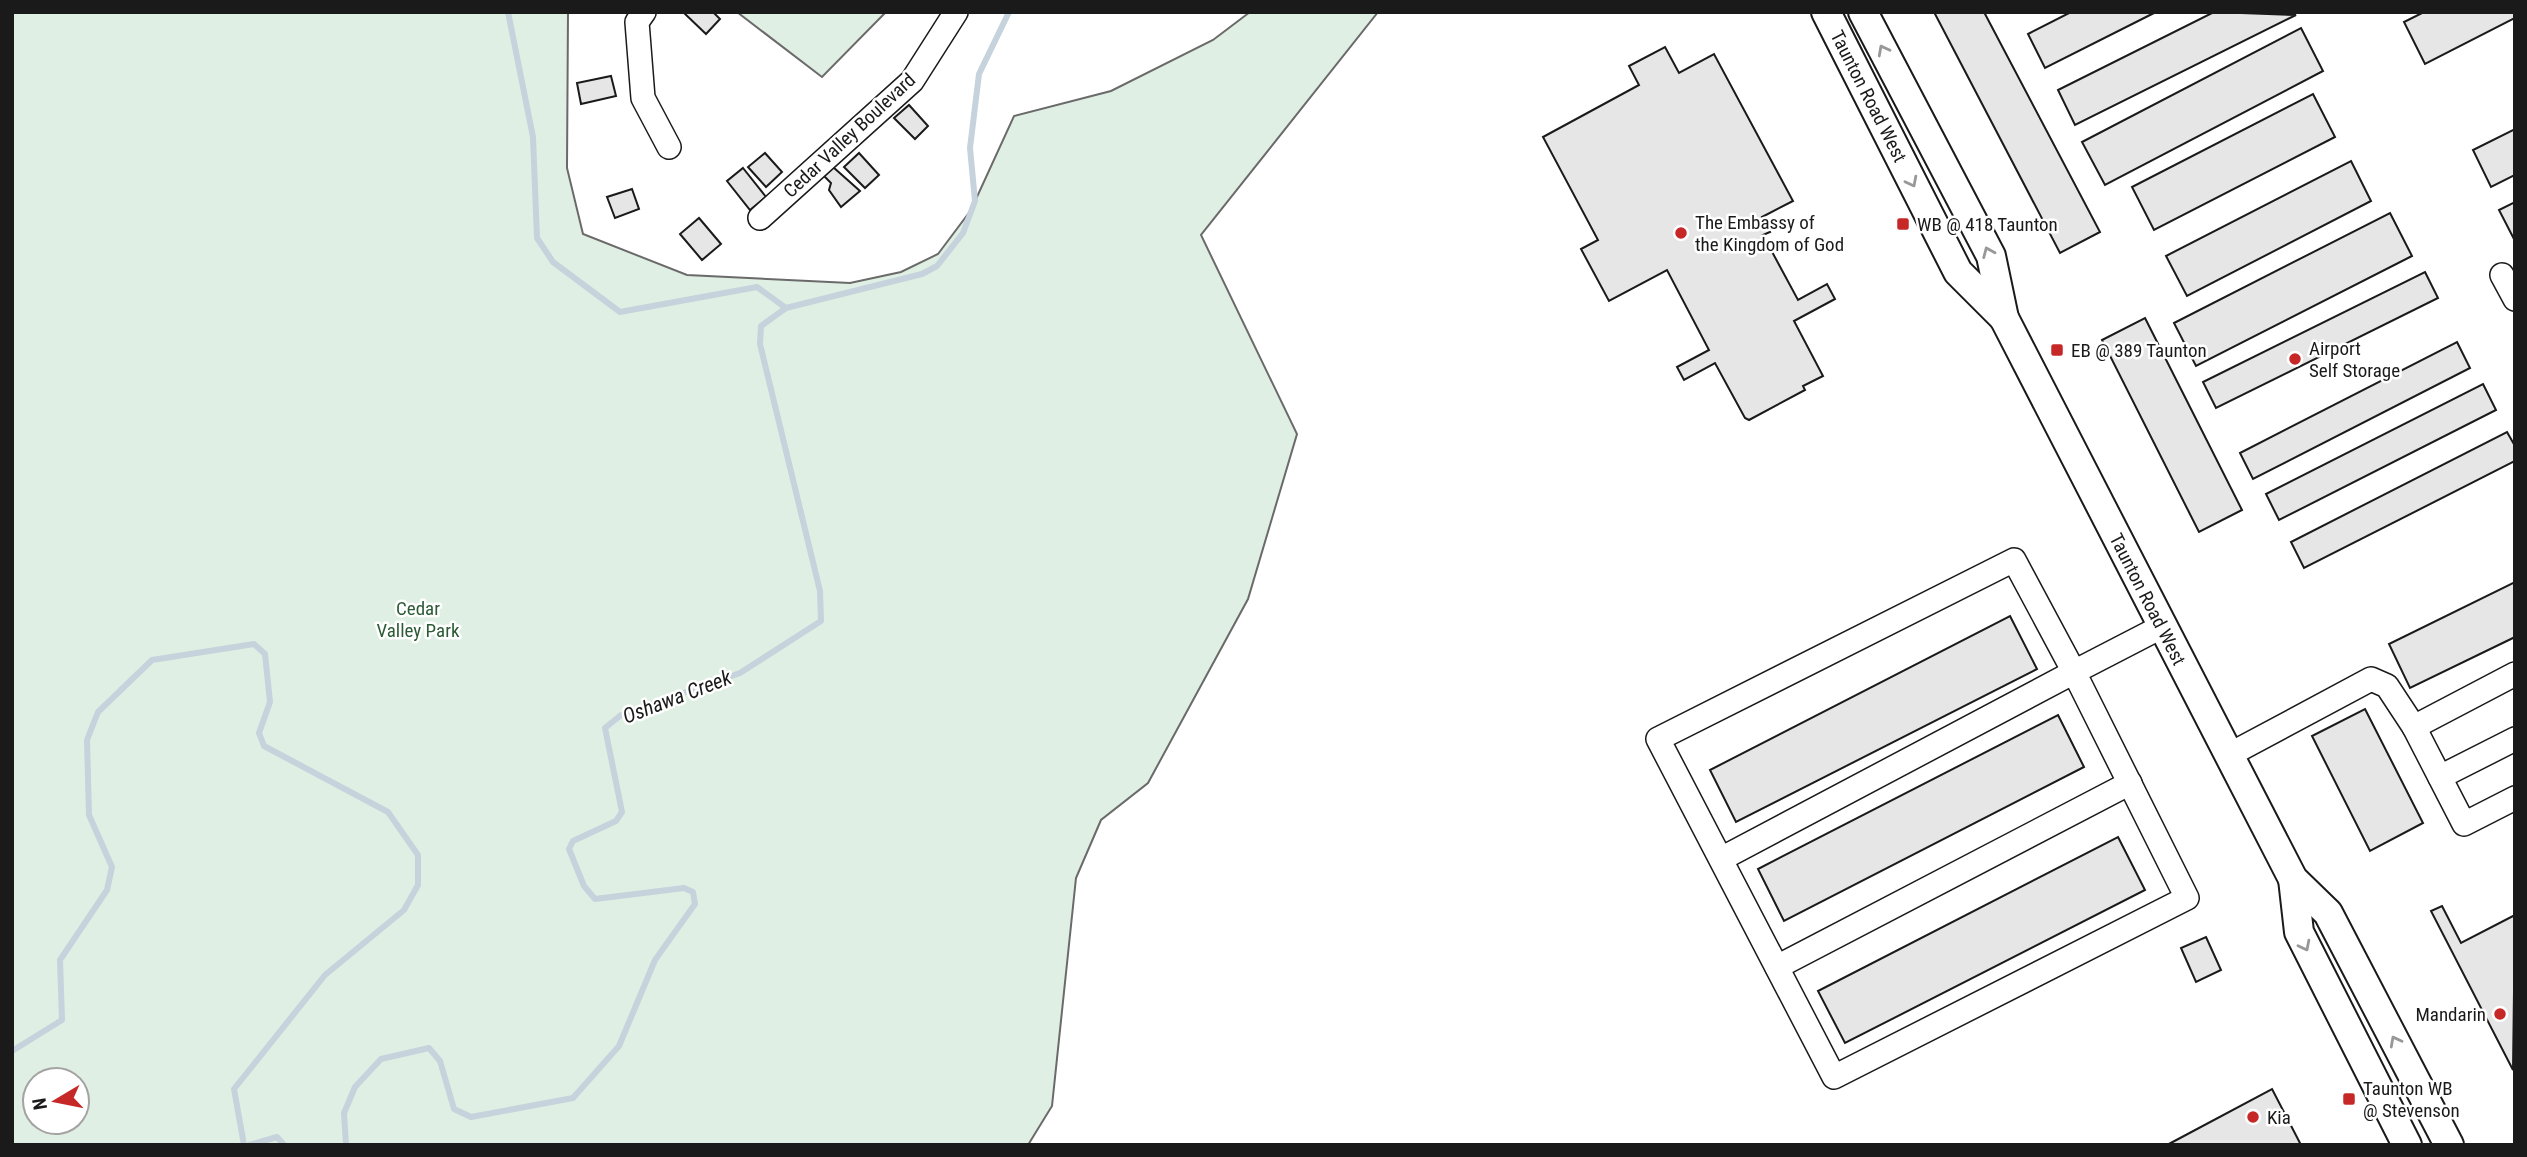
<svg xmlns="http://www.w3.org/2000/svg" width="2527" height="1157" font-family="'Roboto Condensed',sans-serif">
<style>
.green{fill:#e0efe3;stroke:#6a6a6a;stroke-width:2;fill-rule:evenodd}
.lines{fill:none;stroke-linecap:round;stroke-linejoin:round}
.stream{stroke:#c6d2dc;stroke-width:6}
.building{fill:#e6e6e6;stroke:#1a1a1a;stroke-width:2}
.minor-casing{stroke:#1a1a1a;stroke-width:26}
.major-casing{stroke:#1a1a1a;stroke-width:32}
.minor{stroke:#fff;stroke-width:23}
.major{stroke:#fff;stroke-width:28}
.oneway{stroke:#989898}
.poi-dot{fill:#c62828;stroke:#fff;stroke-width:2.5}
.labels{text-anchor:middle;stroke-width:5;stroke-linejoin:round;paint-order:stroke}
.street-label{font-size:19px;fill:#1a1a1a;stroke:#fff}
.poi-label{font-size:19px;fill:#1a1a1a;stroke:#fff;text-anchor:start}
.park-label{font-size:19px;fill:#2b5a34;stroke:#fff}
.water-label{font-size:21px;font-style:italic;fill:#1a1a1a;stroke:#fff}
</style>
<rect width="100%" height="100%" fill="#fff"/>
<g class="green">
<path d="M12,12H568L567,168L583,234L687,275L850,283L901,272L938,254L971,210L1014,116L1111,91L1213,40L1250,12H1378L1201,235L1297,434L1248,599L1148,783L1101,820L1076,878L1052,1106L1028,1145H12ZM35,1080H77V1122H35Z"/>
<path d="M737,12H886L822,77Z"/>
</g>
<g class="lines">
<g class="stream">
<path d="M508,12L533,137L537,238L553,262L620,312L757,287L786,308"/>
<path d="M12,1051L62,1020L60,960L107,890L112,867L89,815L87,740L98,712L152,660L254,644L265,654L270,702L259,733L264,746L388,812L418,855V885L404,910L325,975L234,1089L244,1145"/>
<path d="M249,1145L277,1137L284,1145"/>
<path d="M346,1145L344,1113L355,1087L381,1059L429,1048L440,1061L454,1109L471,1117L573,1098L619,1046L655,960L695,904L693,892L684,888L595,899L584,886L569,849L573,841L616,821L622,812L605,728L621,715L740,673L821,621L820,591L760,344L761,326L786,308L922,274L937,266L963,233L975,201L970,148L979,74L1009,12"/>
</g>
</g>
<g class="building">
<path d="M683,12H713L720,19L706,34Z"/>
<path d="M1934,12H1984L2100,232L2060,253Z"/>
<path d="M2071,12H2156L2045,68L2028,34Z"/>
<path d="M2214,12L2296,15L2075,125L2058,90Z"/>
<path d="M2424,12H2515V18L2425,64L2404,22Z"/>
<path d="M2301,28L2323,71L2105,185L2082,142Z"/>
<path d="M1665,47L1679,73L1714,54L1793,201L1762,217L1770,232L1763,235L1798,300L1827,284L1835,299L1794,321L1823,376L1803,386L1805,390L1749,420L1745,418L1715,363L1684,380L1677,367L1709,350L1667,270L1609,301L1581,249L1598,240L1543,137L1639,85L1629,66Z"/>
<path d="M611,76L616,96L581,104L577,83Z"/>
<path d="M2313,94L2335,137L2154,230L2132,187Z"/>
<path d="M909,105L928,126L915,139L894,118Z"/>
<path d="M2515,129V175L2491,187L2473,150Z"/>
<path d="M765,153L782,172L766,187L748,167Z"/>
<path d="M859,153L879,175L865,188L844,167Z"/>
<path d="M2351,161L2371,201L2187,296L2166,256Z"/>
<path d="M833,167L860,191L841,207L829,190L831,183L824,176Z"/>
<path d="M743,168L766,197L750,210L727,181Z"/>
<path d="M632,189L639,209L615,218L607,197Z"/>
<path d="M2515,202V241L2499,210Z"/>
<path d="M2390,213L2412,256L2196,366L2174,323Z"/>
<path d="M699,218L721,244L702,260L680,234Z"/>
<path d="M2425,272L2438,298L2216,408L2203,382Z"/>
<path d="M2145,318L2242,510L2199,532L2102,340Z"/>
<path d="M2457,342L2470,368L2253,479L2240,453Z"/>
<path d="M2483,384L2496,410L2279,520L2266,494Z"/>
<path d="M2507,432L2515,446V461L2304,568L2291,542Z"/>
<path d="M2515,582V637L2410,688L2389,644Z"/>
<path d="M2010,616L2037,669L1736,822L1710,770Z"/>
<path d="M2365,709L2423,823L2370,851L2312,736Z"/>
<path d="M2058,715L2084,767L1784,921L1758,869Z"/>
<path d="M2118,837L2145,890L1845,1043L1818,991Z"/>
<path d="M2442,906L2461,943L2515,915L2513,1070L2431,911Z"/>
<path d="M2206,937L2221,970L2196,982L2181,948Z"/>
<path d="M2272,1089L2301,1145H2167Z"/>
</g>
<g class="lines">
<defs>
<g id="minor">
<path d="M644,12L637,22L643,98L669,147"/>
<path d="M760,218L912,81L956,12"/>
<path d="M2502,275L2515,299"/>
<path d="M2515,674L2414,727L2464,824L2515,798"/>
<path d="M2229,755L2371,679L2387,686L2414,727"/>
<path d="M2440,777L2515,739"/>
<path d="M1721,859L2074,672L2187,898L1834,1077L1658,739L2014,560L2074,672L2163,626"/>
<path d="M1777,967L2130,783"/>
</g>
<g id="major">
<path d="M1826,12L1958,272L2004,318"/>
<path d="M1863,12L1991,256L2004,318L2293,879L2328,913L2449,1145"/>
<path d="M2293,879L2299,932L2407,1145"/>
</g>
</defs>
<use href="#minor" class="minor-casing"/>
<use href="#major" class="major-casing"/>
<use href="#minor" class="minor"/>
<use href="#major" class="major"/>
</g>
<defs><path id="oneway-chevron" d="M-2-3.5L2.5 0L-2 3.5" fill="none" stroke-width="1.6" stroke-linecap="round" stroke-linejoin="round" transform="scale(1.75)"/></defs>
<g class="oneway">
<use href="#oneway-chevron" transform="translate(1883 50) rotate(-118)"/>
<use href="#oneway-chevron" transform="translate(1912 182) rotate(63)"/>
<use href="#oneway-chevron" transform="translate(1988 252) rotate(-113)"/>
<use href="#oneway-chevron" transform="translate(2305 946) rotate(63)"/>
<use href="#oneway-chevron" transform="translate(2395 1041) rotate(-118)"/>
</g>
<g class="poi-dot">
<rect x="1896" y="217" width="14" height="14" rx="3.5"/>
<circle cx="1681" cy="233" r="7"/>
<rect x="2050" y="343" width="14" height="14" rx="3.5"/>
<circle cx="2295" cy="359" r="7"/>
<circle cx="2500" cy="1014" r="7"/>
<rect x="2342" y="1092" width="14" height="14" rx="3.5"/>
<circle cx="2253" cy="1117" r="7"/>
</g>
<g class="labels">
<g class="street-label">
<text transform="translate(1869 96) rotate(63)" y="7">Taunton Road West</text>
<text transform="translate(849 135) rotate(-43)" y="7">Cedar Valley Boulevard</text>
<text transform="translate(2148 599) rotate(63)" y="7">Taunton Road West</text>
</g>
<g class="poi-label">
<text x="1695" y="229">The Embassy of<tspan x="1695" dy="22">the Kingdom of God</tspan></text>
<text x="1917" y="231">WB @ 418 Taunton</text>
<text x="2309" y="355">Airport<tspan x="2309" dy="22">Self Storage</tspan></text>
<text x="2071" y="357">EB @ 389 Taunton</text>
<text x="2486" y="1021" text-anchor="end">Mandarin</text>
<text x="2363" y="1095">Taunton WB<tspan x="2363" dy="22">@ Stevenson</tspan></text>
<text x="2267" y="1124">Kia</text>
</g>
<g class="park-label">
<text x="418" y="615">Cedar<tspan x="418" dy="22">Valley Park</tspan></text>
</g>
<g class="water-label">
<text transform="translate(677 697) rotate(-21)" y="7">Oshawa Creek</text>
</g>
</g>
<rect width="2527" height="1157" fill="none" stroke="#1a1a1a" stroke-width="28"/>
<g transform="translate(56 1101) rotate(260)"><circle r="33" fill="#ffffff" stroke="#a3a3a3" stroke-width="2"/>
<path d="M0-5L12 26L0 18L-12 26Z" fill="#c62828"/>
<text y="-10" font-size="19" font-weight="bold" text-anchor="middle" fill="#1a1a1a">N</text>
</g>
</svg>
